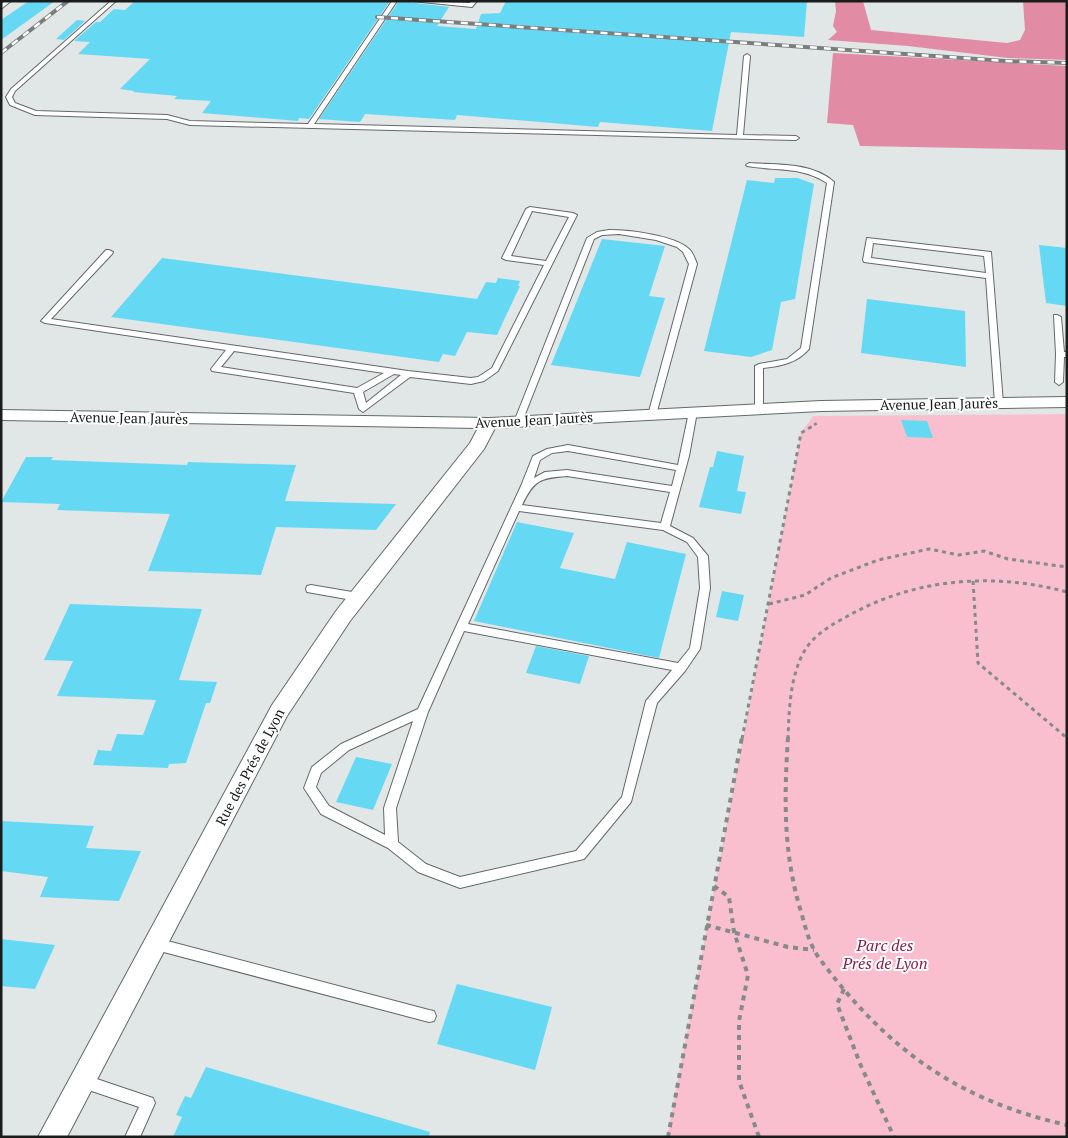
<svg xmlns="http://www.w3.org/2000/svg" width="1068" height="1138" font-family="'PT Serif',serif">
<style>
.green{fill:#fabfce}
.forest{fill:#e28ba5}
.building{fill:#65d9f4}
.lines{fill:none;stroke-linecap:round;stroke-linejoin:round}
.service-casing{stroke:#646869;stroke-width:2}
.minor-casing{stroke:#646869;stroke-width:2}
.path-far2{stroke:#868a8a;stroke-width:2.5;stroke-dasharray:3 3;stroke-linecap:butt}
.path-far1{stroke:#868a8a;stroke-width:3;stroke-dasharray:4 4;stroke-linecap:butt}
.path{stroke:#868a8a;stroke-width:4;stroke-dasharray:5 5;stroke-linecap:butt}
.service{fill:#fff;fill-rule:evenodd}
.minor{fill:#fff;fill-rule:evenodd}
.rail-casing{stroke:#797d7d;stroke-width:4}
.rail{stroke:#fff;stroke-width:2.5;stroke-dasharray:7;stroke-linecap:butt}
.labels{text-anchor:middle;stroke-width:4;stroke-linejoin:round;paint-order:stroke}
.street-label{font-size:14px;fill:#1a1c1c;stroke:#fff}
.near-park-label{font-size:16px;font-style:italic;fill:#862049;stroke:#fff}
</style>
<rect width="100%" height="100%" fill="#e1e6e7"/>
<path class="green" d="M1067,414V1137H667L801,433L813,416Z"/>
<g class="forest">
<path d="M835,1H863L871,30L1007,43L1020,40L1025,30L1023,1H1067V60L1008,58L908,46L828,40L837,32L833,26L836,11Z"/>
<path d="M833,53L1067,66V150L860,146L853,125L827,123Z"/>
</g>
<g class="building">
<path d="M29,1H55L1,40V20Z"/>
<path d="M135,1H390L309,119L299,118L298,121L202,113L211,101L174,99L177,96L133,92L134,91L120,89L150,59L78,54L90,42L74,41L96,22H100L114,9L125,10Z"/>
<path d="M399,1L449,7L437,26L476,29L481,14L500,13L506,1H807L804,37L731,32L712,131L600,122L598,127L457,115L455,120L365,114L360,122L319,119Z"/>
<path d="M77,20L85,21L64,40L56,39Z"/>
<path d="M775,178H798L814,184L795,299L781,302L772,350L751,357L704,351L747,180L774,183Z"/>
<path d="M602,239L665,246L649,296L665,298L640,377L551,365Z"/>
<path d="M1039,245L1067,248V306L1046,303Z"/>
<path d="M162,258L477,299L486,282L496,283L498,278L520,281L518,286H520L497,335L467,332L455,356L443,354L439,362L111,317Z"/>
<path d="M867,299L965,311L966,367L861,353Z"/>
<path d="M901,420L927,421L933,438L907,437Z"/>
<path d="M717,451L744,456L737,491L746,492L741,514L699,507L710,467H713Z"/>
<path d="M26,457H53L51,460L187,465L188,462L296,465L285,501L396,504L376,530L276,527L261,575L148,571L170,514L57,510L60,504L1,502Z"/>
<path d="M517,522L574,533L560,568L615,579L627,542L686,554L659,658L474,621Z"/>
<path d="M722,591L744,595L738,621L716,617Z"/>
<path d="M70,604L202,609L179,680L217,682L210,703H206L186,763L169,764L168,768L93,765L98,750L111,751L117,734L143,735L156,700L57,696L73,661L44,660Z"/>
<path d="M536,646L589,656L580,684L526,673Z"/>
<path d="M356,757L392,764L373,810L336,802Z"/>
<path d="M1,821L94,826L86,848L141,851L119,901L40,897L48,877L1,871Z"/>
<path d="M1,939L55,945L35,989L1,986Z"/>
<path d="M457,984L552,1007L535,1070L437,1044Z"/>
<path d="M206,1067L430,1132L429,1137H173L182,1117L176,1115L185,1096L191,1098Z"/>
</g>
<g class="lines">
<defs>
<g id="service">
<path d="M5,1H11L1,9V4Z"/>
<path d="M111,1H116L15,91L12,97L15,103L36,111L167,115L190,121L308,124L392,1H397L314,124L737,135L744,56L747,54L750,56L743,135L796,136L799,138L796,140L190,125L167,119L35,115L10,105L6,97L11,89Z"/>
<path d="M412,1L470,3L471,1H477L472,7Z"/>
<path d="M749,163C777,165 812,162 834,182L809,349C797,363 781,366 763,368V409L759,412L755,409V366L759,364L787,359L801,348L827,183C802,166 775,171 747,166L746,165Z"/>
<path d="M530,207L573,213L577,215L498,371L484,381L471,384L410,377L363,412L359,409L354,393L212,371L211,369L226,350L45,323L41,321L106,250H109L113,252L112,254L51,319L408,371L471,378L478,377L492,368L544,265L506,260L502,258L526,209ZM532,211L569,217L546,261L511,256ZM234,351L384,373L357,388L221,367ZM394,374L401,375L366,403L363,392Z"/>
<path d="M609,230C628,230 676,235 690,250C693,253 695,259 697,264L656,415L652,418L648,415L689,264L683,252L677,247L656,240L619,234L602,235L594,239L522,422L518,425L515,424L514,422L587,238L597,232Z"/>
<path d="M867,238L991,252L1003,403L1002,405L999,406L995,403L986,278L864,262L863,260ZM873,243L984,256L986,273L871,258Z"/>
<path d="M1054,315H1057L1061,317L1064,352H1067V357H1064L1063,382L1059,385L1055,382L1056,354Z"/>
<path d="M693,409L697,412L689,456L670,526L693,538L708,556L710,588L700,649L685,671L657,703L631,802L584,859L460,888L418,872L388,848L321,814L304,788L312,767L341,744L418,709L521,486L533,456L547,449L568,445L678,465L689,412ZM568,451L676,470L672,486L567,470L545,472L534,478L540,460L552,453ZM567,476L670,492L661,523L522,505C534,480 540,478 567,476ZM519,511L663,530L687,542L698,557L700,588L690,648L678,663L468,624ZM464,631L672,670L646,701L622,797L576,851L460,877L426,864L398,842L396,808L428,712ZM413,721L384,808L385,835L329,806L316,787L321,773L349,750Z"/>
<path d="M311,585L358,593L363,597L358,601L307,592L306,589L307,586Z"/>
<path d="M156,938L429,1010L434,1011L436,1016L434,1021L429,1022L156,950L151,948L149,944L151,940Z"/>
<path d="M82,1074L153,1098L155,1103L140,1137H125L139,1107L77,1086L75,1081L77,1076Z"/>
</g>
<path id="minor" d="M1067,397V407L821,411L495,428L484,449L350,621L287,716L67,1137H38L272,705L336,611L470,443L478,428L1,420V410L489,418L821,401Z"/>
</defs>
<use href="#service" class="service-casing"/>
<use href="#minor" class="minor-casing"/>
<path class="path-far2" d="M809,428L819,422"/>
<g class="path-far1">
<path d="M973,581L978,663L1067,738"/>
<path d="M769,604L805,595L831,578L878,560L929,549L959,555L984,551L1008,559L1067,567"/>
<path d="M742,739L801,433L811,427"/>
<path d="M788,739C789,710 790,675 805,650C814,635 831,625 846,617C914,578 993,572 1067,592"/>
</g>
<g class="path">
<path d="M788,737C784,800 783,855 802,915C806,930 810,945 819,958C886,1048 956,1100 1067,1125"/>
<path d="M714,886L729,897L734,932L748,975L739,1021V1081L759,1137"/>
<path d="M706,925L788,947L814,950"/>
<path d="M844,989L837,1004L861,1066L894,1137"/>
<path d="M668,1137L742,737"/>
</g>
<use href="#service" class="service"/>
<use href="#minor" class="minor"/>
<defs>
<g id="rail">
<path d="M377,17L1005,61L1067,63"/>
<path d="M1,53L68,1"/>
</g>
</defs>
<use href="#rail" class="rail-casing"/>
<use href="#rail" class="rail"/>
</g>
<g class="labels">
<g class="street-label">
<text transform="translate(939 404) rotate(-1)" y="5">Avenue Jean Jaurès</text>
<text transform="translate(129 418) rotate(1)" y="5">Avenue Jean Jaurès</text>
<text transform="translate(534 420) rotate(-3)" y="5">Avenue Jean Jaurès</text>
<text transform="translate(250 767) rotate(-62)" y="5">Rue des Prés de Lyon</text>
</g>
<g class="near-park-label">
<text x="885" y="951">Parc des<tspan x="885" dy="18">Prés de Lyon</tspan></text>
</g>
</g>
<rect width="1068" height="1138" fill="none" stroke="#1a1c1c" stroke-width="5"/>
</svg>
